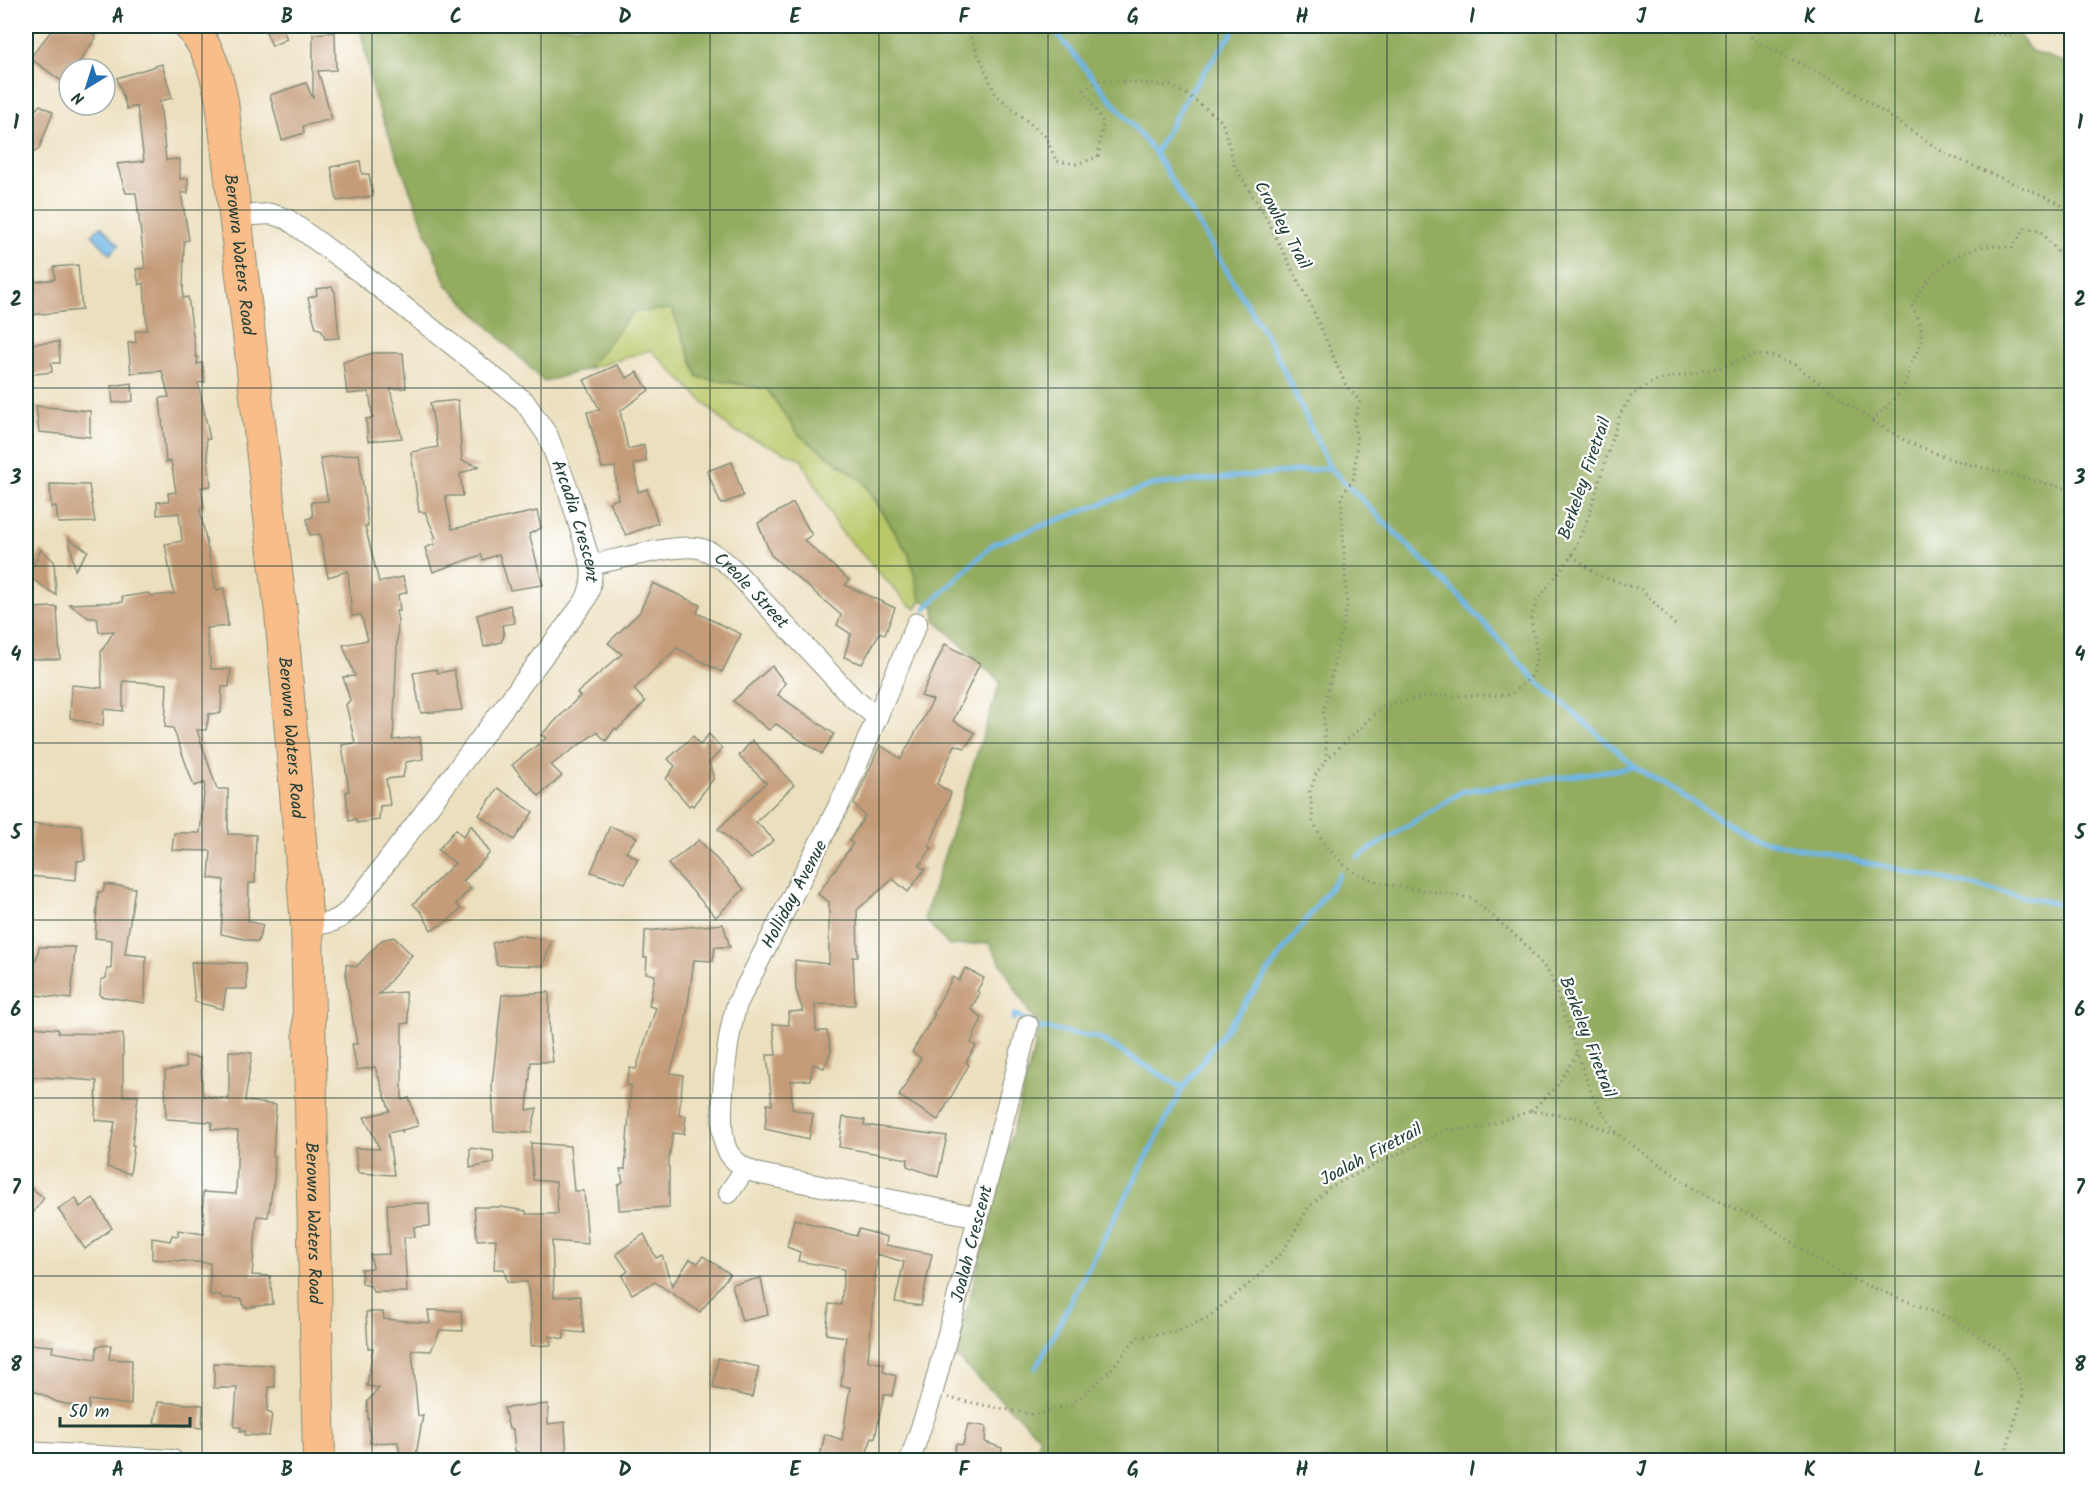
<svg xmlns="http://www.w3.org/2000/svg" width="2097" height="1486" font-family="Kalam,sans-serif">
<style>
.green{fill:#bac86a;stroke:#6c824f;stroke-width:1.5}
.forest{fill:#93ac5e;stroke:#597449;stroke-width:1.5}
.water{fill:#6eb5e5;stroke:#46798c;stroke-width:1.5}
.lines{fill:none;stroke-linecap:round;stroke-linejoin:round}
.stream{stroke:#6eb5e5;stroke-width:5}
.building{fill:#c59c79}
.street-casing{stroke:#868e79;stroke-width:22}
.primary-casing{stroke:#868e79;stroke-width:34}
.path{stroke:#868e79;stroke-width:3;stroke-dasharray:1.5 4.5;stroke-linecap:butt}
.street{stroke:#fff;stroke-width:20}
.primary{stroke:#f8bd89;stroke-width:32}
.grid{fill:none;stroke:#1f3d34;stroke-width:1.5;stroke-opacity:0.55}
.labels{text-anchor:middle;stroke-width:4.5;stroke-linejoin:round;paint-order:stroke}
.street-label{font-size:18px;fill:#1f3d34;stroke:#fff}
.neatline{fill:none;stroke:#1f3d34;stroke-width:2}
.grid-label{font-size:20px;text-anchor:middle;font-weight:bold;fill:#1f3d34}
</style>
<rect width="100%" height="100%" fill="#fff"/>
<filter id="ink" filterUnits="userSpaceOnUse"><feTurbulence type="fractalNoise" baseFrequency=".0167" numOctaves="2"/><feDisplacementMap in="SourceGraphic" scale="12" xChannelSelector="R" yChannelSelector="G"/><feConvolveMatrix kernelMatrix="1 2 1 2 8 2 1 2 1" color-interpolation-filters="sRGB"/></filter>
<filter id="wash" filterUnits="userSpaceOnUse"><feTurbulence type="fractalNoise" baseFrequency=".008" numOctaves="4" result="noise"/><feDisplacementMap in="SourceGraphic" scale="24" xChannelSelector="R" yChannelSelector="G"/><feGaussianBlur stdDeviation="1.35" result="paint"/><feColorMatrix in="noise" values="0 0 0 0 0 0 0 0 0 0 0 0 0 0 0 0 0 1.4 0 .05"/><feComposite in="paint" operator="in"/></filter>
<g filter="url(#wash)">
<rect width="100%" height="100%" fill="#ecdfbe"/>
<path class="green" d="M672,309L698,377L767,389L799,435L863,481L909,555L921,600L916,609L907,603L839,529L801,459L732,430L651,350L587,369L633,312Z"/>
<path class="forest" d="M360,26H2012L2031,51L2067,63L2071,56V1460H1031L1040,1437L953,1354L966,1312L1039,1029L989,943L949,946L924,918L1000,682L935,620L934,606L921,600L909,554L863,481L799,435L767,389L698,377L672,309L633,312L587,369L544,382L446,284L374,96Z"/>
<path class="water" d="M101,226L119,245L110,254L92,235Z"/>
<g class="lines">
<g class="stream">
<path d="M1053,26L1056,33L1155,153L1273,347L1330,468L1463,600L1532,676L1635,767L1753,838L2072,907"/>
<path d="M1155,153L1188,95L1237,26"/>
<path d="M925,609L993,544L1152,485L1330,468"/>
<path d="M1358,857L1463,791L1635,767"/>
<path d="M1013,1019L1015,1014L1035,1027L1099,1038L1183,1088"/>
<path d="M1036,1368L1183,1088L1340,874"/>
</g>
</g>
<g id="blocks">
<g class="building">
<path d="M55,26H104L94,35L96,38L74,69H69V77L64,83L30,58Z"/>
<path d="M264,26H281L287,39L272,46Z"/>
<path d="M335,32L336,70L318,71L332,119L303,126L304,133L282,140L270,95L306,83L313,99V34Z"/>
<path d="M162,64L172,98L160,101L166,160L180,159V179L188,178V193H181L189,240L184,241L183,298L188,297L196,357H198L197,364L202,363L205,382L198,383L210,439H206L211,486L201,487L204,508H200V510L216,590L224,588L228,626L206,628L211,669H231L229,687H222L221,713L209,714L206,730H197L217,789H228V834L256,835L255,883H249L248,921L263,925L258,942L221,934L224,880L209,878L211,851L172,850L174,833H200L205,783L194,786L173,728L165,727L167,684L123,681V711L104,709L103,726L70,718L72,685L102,688L101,652L114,631L99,632L97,618H89L69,604L123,602L122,597L148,593L151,596L174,594L165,544L182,541L179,513L157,515V502L169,501L168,493L176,492L171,461L166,462L160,398L169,397L162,371L131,373L128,343L136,342L135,331L147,330L144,283L139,285L136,269L145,268L136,193H126L117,164L144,161L137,106L127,109L117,78Z"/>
<path d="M40,105L53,112L39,149L26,157V120Z"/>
<path d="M360,161L362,174H369L373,196L337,201L331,167Z"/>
<path d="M78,265L82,310L31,315L26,283L55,279L54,267Z"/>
<path d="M332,287L335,292L339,338L325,339L322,330L316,328L308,298L317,295L316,289Z"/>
<path d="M59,342L60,363H51L52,372L26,375V344Z"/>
<path d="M373,353H403L406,388L390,389L402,438L368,441L366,419L373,418L369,392L347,394L343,362Z"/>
<path d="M617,365L627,378L637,372L649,390L620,411L628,449L644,445L646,461L634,464L638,492L647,489L658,523L626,535L609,502L618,499L615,467L602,468L587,412L600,410L584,380Z"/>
<path d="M132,383L133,401L113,403L111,386Z"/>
<path d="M458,400L462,461L479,466L460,474L463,496H445L452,529L537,511L541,528L529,534L543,585L510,590L499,554L483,560L481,555L433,572L425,548L435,544L433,539L436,538L425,512H419L411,452L438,447L430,403Z"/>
<path d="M36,406L90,411V437L39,432Z"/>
<path d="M359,454L368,526H365L379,582L403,577L407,592L398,595L400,611H396L398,621L393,740L420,737L423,759L406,762L403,777L386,779L390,805L380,806L379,820L357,823L356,819L349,821L346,792L349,791L342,745L355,743L346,705L350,700L343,677L355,676L343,645L368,640L361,615L352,616L348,571L328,577L320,534L310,535L307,519L313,517L311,502L328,501L320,458Z"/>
<path d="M732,462L743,496L721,504L707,471Z"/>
<path d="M50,484L89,485L95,522L58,523L56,506L51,507Z"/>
<path d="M793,503L812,535L804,540L849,580L845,585L895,608L885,635L880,632L862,664L844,657L851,634L837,625L841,615L771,555L758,523Z"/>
<path d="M69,539L88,551L75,570Z"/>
<path d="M41,550L54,561L56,595L28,576Z"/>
<path d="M653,583L700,605L697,613L741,634L722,672L677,648L634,689L645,702L617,730L615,728L606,741L597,732L551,765L562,776L539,796L512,765L546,738L541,735L580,696L577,693L622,654L608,643L639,613Z"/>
<path d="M510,605L515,623L502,625L504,636L501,642L484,647L477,615Z"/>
<path d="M57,607L60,659H26V608Z"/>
<path d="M945,644L980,663L953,721L975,733L965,748L955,745L937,784L951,793L929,846L932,848L919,866L925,869L908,892L893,879L857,910L858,957H853L855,1005L815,1004L816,1031H827L831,1051L824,1068L813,1064L810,1080L791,1081L792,1109L813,1114L809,1139L765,1129L767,1104L772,1105L767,1055H776L773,1024L789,1025L788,1012L803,1011L796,990L795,960L829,964V902L818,894L853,844L849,841L865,816L854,804L880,745L901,759L933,700L921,696Z"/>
<path d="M772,666L785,683L778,695L834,734L822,754L776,724L769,730L733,701Z"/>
<path d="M436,669L438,673L454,670L462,710L421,713L413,673Z"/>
<path d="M709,734L722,749L709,763L714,778L693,806L691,804L689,806L666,779L675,766L668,759L693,736L700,745Z"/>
<path d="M752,740L794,785L756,822L774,840L751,859L718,829L766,783L739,756Z"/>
<path d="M498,788L533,812L514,840L479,815Z"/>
<path d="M33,824L81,825L85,860L77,861L76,880L27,876Z"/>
<path d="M471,825L490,853L463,881L471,888L456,904L461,909L445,923L431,930L422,913L413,904L455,863L438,850L456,829L463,837Z"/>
<path d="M610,826L637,837L626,852L638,859L625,883L591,872Z"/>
<path d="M699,840L744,889L716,917L668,864Z"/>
<path d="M105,884L135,888L125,954L146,956L145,1003L100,996L101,980L106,978L107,968L111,969L112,940L95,938L98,892H103Z"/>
<path d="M723,924L730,947H715L713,961L694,960L685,1026L670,1073L683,1075L679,1115L686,1116L684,1134L673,1133L669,1159V1207L619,1210L618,1185L623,1182L620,1169H625L631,1085H626L630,1068L636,1069L656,1008L649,1006L655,975L646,973L647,958H644L645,931Z"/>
<path d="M519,935L551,941L543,966L497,965L492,943Z"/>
<path d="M394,937L412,955L379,994L405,992L409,1023L402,1024V1100L409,1098L418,1126L402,1130L403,1134L401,1130L388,1133L394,1175L358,1173L355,1148L380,1149L364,1117L390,1111L375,1067L357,1070L352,1044H357L346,979V964L356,967L382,940Z"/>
<path d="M39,947H75L71,999L26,994V974L36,960Z"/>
<path d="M191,962L246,963L247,989H226L223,1009L195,1002Z"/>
<path d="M965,968L984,978L977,991L980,993L971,1009L982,1018L971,1043L976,1046L966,1062L969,1065L938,1120L899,1096L921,1058L912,1052L935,1014L933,1013L953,977L959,981Z"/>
<path d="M549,992V1032L553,1062H531L527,1110L537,1108L531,1133L494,1131L492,1084L502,995Z"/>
<path d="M30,1027L58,1029V1033L123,1034V1096H138L132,1145H134L130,1174L107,1167L115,1122L95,1120L97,1081L26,1076Z"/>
<path d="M229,1051L252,1053L245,1101L276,1105L273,1156H275L274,1178L268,1217L257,1216L252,1275L270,1276L273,1304L244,1308L242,1299L222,1298L221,1295H210V1263L152,1259V1238L170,1241L172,1235L178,1236V1230L204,1234L203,1192L236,1194L238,1131L211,1129L212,1122L166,1119L165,1071L186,1067L185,1056L200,1058L203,1096L229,1099Z"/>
<path d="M843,1117L865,1120L864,1125L947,1136L938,1177L907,1166L908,1159L839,1147Z"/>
<path d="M531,1143L570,1146L574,1191H584L588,1244L552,1241L554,1297L580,1296L584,1333L564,1331V1339L549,1336L551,1345L531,1346V1314L527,1282H507L504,1269H494L496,1239L477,1240L474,1207H501L526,1211V1214H558L556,1182L533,1180Z"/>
<path d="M470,1148L493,1151L494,1163L470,1168Z"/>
<path d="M26,1184L44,1198L26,1222Z"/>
<path d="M76,1198L80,1207L93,1198L112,1228L85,1249L58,1209Z"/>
<path d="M429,1203L430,1226L414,1227L415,1237H404L407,1292H373L371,1286L362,1284L361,1269L373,1268L370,1255L389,1254L387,1204Z"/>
<path d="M794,1219L856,1236L859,1229L887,1237L886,1245L932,1254L921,1306L895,1302L904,1262L877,1254L868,1361L884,1364L883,1372L896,1376L892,1396L884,1394L875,1438L872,1437L864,1461H819L825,1434L842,1440L850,1387L841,1386L846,1337L826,1334L829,1304L841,1305L844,1269L798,1261L800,1252L787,1247Z"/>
<path d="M644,1234L656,1258L662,1255L672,1286L690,1259L698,1263L703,1256L730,1274L700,1312L655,1282L632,1294L622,1276L628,1271L616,1254Z"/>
<path d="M761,1278L768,1315L742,1321L732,1284Z"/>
<path d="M428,1310L461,1311L463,1331L440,1330L431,1351L412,1350L418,1416L423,1415L415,1461H401L398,1442L370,1443L367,1402L379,1388L367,1386L373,1348H368L366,1312H383L384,1319L430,1323Z"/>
<path d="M27,1344L53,1346L52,1352L96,1359L97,1346L111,1345L109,1359L132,1360L131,1405L89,1400V1409L57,1402L35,1391L26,1389Z"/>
<path d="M718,1358L759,1367L752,1397L713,1388Z"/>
<path d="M214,1363L273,1365L275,1387H269L267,1412L272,1414L269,1436L245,1435V1431L240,1432L241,1427H234L237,1388H214Z"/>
<path d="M158,1402L203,1405L202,1428L154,1423Z"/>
<path d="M548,1404V1424L565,1422L567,1461H519L518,1452L515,1451L513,1429H509L504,1408Z"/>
<path d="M968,1424L986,1426L985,1442L1002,1448L1000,1461H965L953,1457L956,1444L963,1445Z"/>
</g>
</g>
</g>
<g filter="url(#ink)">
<use href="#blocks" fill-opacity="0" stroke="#868e79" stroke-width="1.5"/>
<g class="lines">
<defs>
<g id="street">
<path id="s1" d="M236,216L271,214L287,219L362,274L524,401L548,436L569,492L591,565C593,578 591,588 585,601L354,905C339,922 330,924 307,925"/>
<path id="s2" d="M591,565C616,560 680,542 702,549C715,553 724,561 733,569L853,698L877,717"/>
<path d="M917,623L845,793L737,1004C728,1032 715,1125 727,1150C734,1164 747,1170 760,1174L979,1217"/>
<path d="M729,1193L745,1169"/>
<path d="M26,1452L173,1460"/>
<path id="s3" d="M910,1460L932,1395L1028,1025"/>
</g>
<g id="primary">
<path id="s4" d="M190,26C210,49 216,72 222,101L281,613L307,925L319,1460"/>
</g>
</defs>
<use href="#street" class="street-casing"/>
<use href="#primary" class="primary-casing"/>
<g class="path">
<path d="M966,26L996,95L1046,137L1056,161L1077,164L1098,157L1103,122L1084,90L1101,79L1171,86L1188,95L1222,121L1235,167L1264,214L1314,312L1346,386L1360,401L1354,421L1357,441L1354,478L1341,497L1347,606L1323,713L1327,759"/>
<path d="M1745,26L1753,40L1840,83L1946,154L2059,203L2072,216"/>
<path d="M1830,26L2011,35L2038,26"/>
<path d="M1872,421L1899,394L1907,380L1910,365L1922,342L1920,323L1912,306C1926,276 1954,250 1988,246C1995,245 2004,247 2012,248L2025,228L2040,230L2062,257L2072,263"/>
<path d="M1572,555L1597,575L1642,590L1676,626"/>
<path d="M1531,1111L1557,1086L1578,1052"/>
<path d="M948,1398L1035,1415L1072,1404L1110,1371L1137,1337L1176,1332L1207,1318L1255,1279L1283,1251L1309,1207L1330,1187L1447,1130L1476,1129L1531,1111L1578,1118L1616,1134"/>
<path d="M2003,1460L2023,1395L2016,1370L1999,1349L1954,1320L1854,1280L1820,1262L1759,1219L1700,1193L1617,1134L1592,1095L1550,974L1523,942L1471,898L1380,883L1356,873L1343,864L1326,846L1313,822L1310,791L1317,772L1327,759L1383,706L1427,696L1510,695L1532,676L1537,655L1531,619L1537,601L1572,555L1588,518L1620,414L1632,395L1654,381L1718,368L1754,355L1773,356L1795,365L1872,421L1906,441L1953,460L2072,490"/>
</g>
<use href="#street" class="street"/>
<use href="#primary" class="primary"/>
</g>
</g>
<path class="grid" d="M202,26V1460M372,26V1460M541,26V1460M710,26V1460M879,26V1460M1048,26V1460M1218,26V1460M1387,26V1460M1556,26V1460M1726,26V1460M1895,26V1460M26,210H2072M26,388H2072M26,566H2072M26,743H2072M26,920H2072M26,1098H2072M26,1276H2072"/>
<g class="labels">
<g class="street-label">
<text transform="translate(1283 225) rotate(61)" y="6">Crowley Trail</text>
<text dy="6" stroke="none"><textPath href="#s4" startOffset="237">Berowra Waters Road</textPath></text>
<text transform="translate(1584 478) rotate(-71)" y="6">Berkeley Firetrail</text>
<text dy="6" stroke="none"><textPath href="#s1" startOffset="483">Arcadia Crescent</textPath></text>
<text dy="6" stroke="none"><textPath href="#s2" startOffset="178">Creole Street</textPath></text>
<text dy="6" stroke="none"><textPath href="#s4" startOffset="723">Berowra Waters Road</textPath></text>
<text transform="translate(794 894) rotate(-62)" y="6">Holliday Avenue</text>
<text transform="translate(1588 1037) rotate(69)" y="6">Berkeley Firetrail</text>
<text transform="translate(1371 1154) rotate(-28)" y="6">Joalah Firetrail</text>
<text dy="6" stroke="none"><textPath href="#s4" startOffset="1209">Berowra Waters Road</textPath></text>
<text dy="6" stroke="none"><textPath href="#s3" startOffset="225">Joalah Crescent</textPath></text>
</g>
</g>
<rect width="2097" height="1486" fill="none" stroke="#fff" stroke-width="66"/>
<g transform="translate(87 87) rotate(218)"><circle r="28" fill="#ffffff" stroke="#a5b1ae" stroke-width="1.5"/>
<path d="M0-4.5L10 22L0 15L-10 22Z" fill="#1f6fb2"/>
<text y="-9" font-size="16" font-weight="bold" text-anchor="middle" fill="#1f3d34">N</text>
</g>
<path d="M60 1417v9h130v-9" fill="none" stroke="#1f3d34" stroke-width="3"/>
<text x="69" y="1417" font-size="18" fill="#1f3d34" stroke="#ffffff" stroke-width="4.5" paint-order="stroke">50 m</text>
<rect x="33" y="33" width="2031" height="1420" class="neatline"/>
<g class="grid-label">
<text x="118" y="23">A</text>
<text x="287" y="23">B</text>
<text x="456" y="23">C</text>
<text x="625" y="23">D</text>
<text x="795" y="23">E</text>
<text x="964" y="23">F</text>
<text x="1133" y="23">G</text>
<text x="1302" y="23">H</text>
<text x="1472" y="23">I</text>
<text x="1641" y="23">J</text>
<text x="1810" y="23">K</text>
<text x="1979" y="23">L</text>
<text x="16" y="129">1</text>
<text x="2080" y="129">1</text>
<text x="16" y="306">2</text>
<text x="2080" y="306">2</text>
<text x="16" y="484">3</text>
<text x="2080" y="484">3</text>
<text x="16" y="661">4</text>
<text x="2080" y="661">4</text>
<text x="16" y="839">5</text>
<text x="2080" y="839">5</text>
<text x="16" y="1016">6</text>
<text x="2080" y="1016">6</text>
<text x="16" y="1194">7</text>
<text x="2080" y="1194">7</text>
<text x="16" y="1371">8</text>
<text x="2080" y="1371">8</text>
<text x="118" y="1476">A</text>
<text x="287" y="1476">B</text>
<text x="456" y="1476">C</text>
<text x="625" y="1476">D</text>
<text x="795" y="1476">E</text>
<text x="964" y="1476">F</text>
<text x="1133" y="1476">G</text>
<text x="1302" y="1476">H</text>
<text x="1472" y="1476">I</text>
<text x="1641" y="1476">J</text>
<text x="1810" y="1476">K</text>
<text x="1979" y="1476">L</text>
</g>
</svg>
